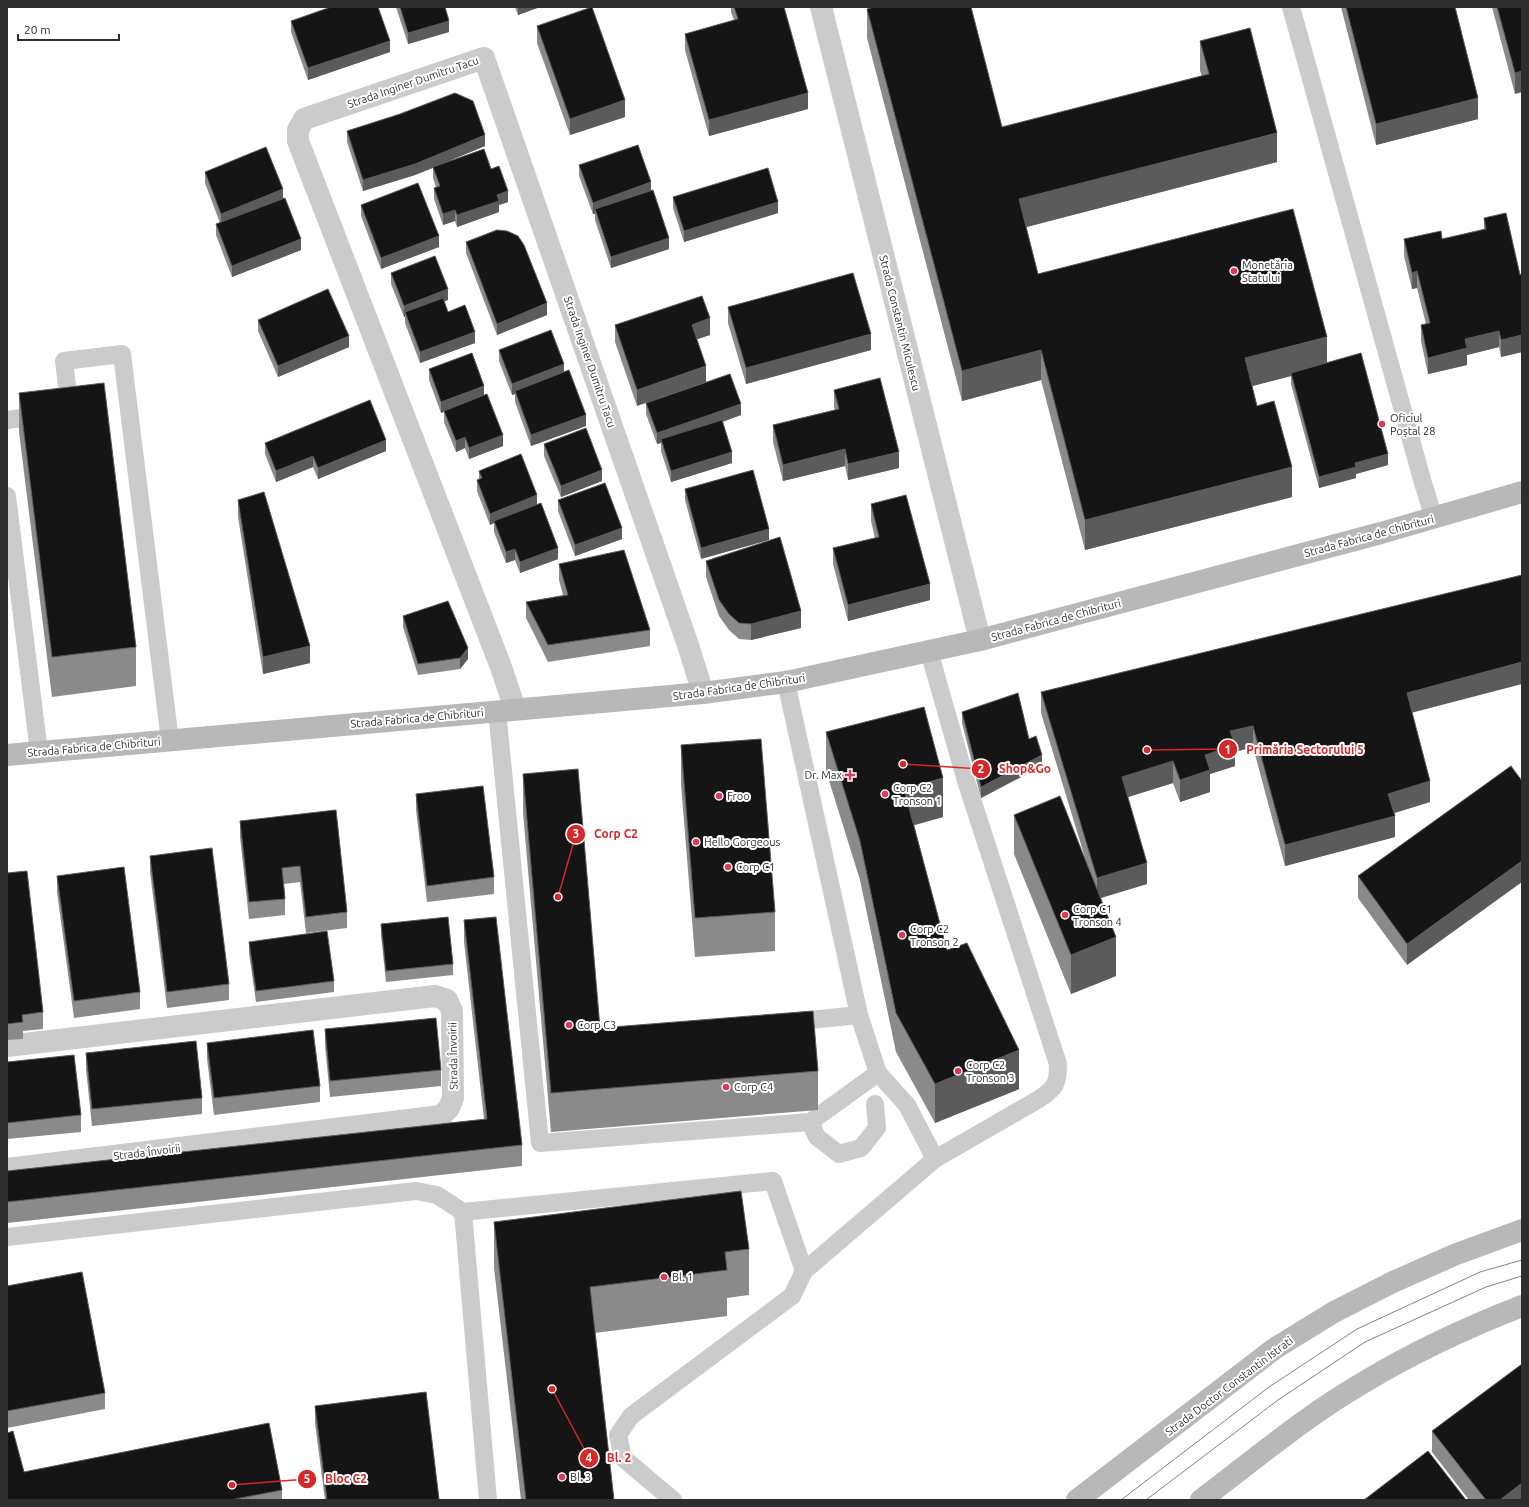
<svg xmlns="http://www.w3.org/2000/svg" width="1529" height="1507" font-family="Ubuntu,sans-serif">
<style>
.lines{fill:none;stroke-linecap:round;stroke-linejoin:round}
.lane{stroke:#cbcbcb;stroke-width:18}
.street{stroke:#cbcbcb;stroke-width:22}
.secondary{stroke:#b8b8b8;stroke-width:22}
.tram{stroke:#838383;stroke-width:1}
.wall{fill:#8a8a8a}
.shaded-wall{fill:#5b5b5b}
.building{fill:#151515;stroke:#5b5b5b}
.poi-dot{fill:#de385a;stroke:#fff;stroke-width:1.5}
.labels{text-anchor:middle;stroke-width:4;stroke-linejoin:round;paint-order:stroke}
.street-label{font-size:11px;fill:#2e2e2e;stroke:#fff}
.poi-label{font-size:11px;fill:#2e2e2e;stroke:#fff;text-anchor:start}
.leader{fill:none;stroke:#d62828;stroke-width:1.5}
.callout-dot{fill:#d62828;stroke:#fff;stroke-width:1.5}
.mark-label{font-size:12px;text-anchor:middle;font-weight:bold;fill:#fff}
.callout-label{font-size:12px;text-anchor:middle;font-weight:bold;fill:#d62828;stroke:#fff;stroke-width:4;stroke-linejoin:round;paint-order:stroke}
</style>
<rect width="100%" height="100%" fill="#fff"/>
<g class="lines">
<g class="lane">
<path d="M1291,7L1423,483L1434,518"/>
<path d="M70,411L64,361L122,354L170,741"/>
<path d="M7,420L44,415"/>
<path d="M7,496L39,752"/>
<path d="M786,682L859,1015L878,1073L907,1105L935,1159"/>
<path d="M497,711L540,1143L810,1122L878,1073"/>
<path d="M790,1022L859,1015"/>
<path d="M810,1122L817,1137L839,1154L861,1148L877,1128L875,1104"/>
<path d="M463,1212L488,1500"/>
<path d="M7,1237L416,1191L437,1195L463,1212L773,1181L804,1271"/>
<path d="M673,1500L623,1458L618,1435L631,1416L792,1296L804,1271L935,1159L1039,1099C1056,1088 1058,1083 1058,1064L966,781L929,651"/>
</g>
<g class="street">
<path d="M821,7L980,640"/>
<path d="M515,709L501,667L298,141V130L304,119L484,58L688,645L703,693"/>
<path d="M7,1046L435,996L447,1000L452,1011L453,1098L449,1108L441,1116L7,1169"/>
</g>
<g class="secondary">
<path d="M7,755L703,693L786,682L980,640L1381,533L1522,492"/>
<path d="M1077,1500L1274,1349L1334,1312L1393,1282L1454,1255L1522,1230"/>
<path d="M1201,1500C1255,1459 1307,1415 1366,1381C1416,1351 1468,1327 1522,1306"/>
</g>
<g class="tram">
<path d="M1121,1500L1269,1387L1357,1329L1480,1272L1522,1260"/>
<path d="M1146,1500L1278,1400L1365,1342L1486,1287L1522,1276"/>
</g>
</g>
<g class="wall">
<path d="M396,7H445L449,32L408,44Z"/>
<path d="M515,7H540L518,15Z"/>
<path d="M731,7H784L808,109L709,136L685,50V34L734,20L731,12Z"/>
<path d="M1341,7H1455L1478,119L1376,145Z"/>
<path d="M1492,7H1522L1515,94Z"/>
<path d="M867,9L1002,127L1202,76L1200,71V41L1277,162L1026,227L1038,274L1327,363L1388,465L1356,474V478L1319,488L1291,384V376L1252,386L1257,406L1292,497L1085,550L1041,380L962,401L867,38Z"/>
<path d="M291,21L390,52L308,80L291,32Z"/>
<path d="M537,26L625,117L570,135L537,43Z"/>
<path d="M347,131L485,146L451,160L491,169L508,202L499,205V212L457,227L455,221L443,225L434,199V188L436,187L433,178V168L415,175L363,191L347,142Z"/>
<path d="M579,165L651,191L669,249L611,268L595,220V214H593L579,176Z"/>
<path d="M205,172L283,199L301,250L232,277L216,235V224L220,223L205,183Z"/>
<path d="M673,197L778,213L684,242L673,208Z"/>
<path d="M361,205L439,247L381,269L361,216Z"/>
<path d="M1484,218L1520,275L1522,274V352L1501,357L1499,347L1467,355V365L1428,374L1421,341V325L1426,324L1417,288L1412,289L1404,256V239H1442L1484,229Z"/>
<path d="M466,242L547,315L497,335L466,253Z"/>
<path d="M391,273L448,300L444,301L448,312L475,343L420,363L405,323V317H404L391,284Z"/>
<path d="M728,307L871,350L746,384L728,323Z"/>
<path d="M258,320L349,347L278,377L258,331Z"/>
<path d="M615,325L710,335L697,339L637,406L615,342Z"/>
<path d="M499,350L564,372L586,426L531,446L515,402V394L512,395L499,361Z"/>
<path d="M429,369L484,395L503,446L469,459L465,448L456,452L444,422V412L441,413L429,380Z"/>
<path d="M834,390L899,468L848,480L845,466L783,481L773,442V425L835,410L834,406Z"/>
<path d="M19,393L136,647V686L52,697L19,432Z"/>
<path d="M646,403L741,415L723,422L732,463L671,482L661,451V443L657,444L646,414Z"/>
<path d="M265,443L386,451L318,479L313,467L276,482L265,454Z"/>
<path d="M544,444L602,481L561,497L544,456Z"/>
<path d="M753,470L701,559L685,500V489Z"/>
<path d="M479,471L537,504L558,559L520,573L515,560L506,563L494,532V523L490,525L477,491V480L479,479Z"/>
<path d="M238,500L310,663L263,674L238,517Z"/>
<path d="M558,500L622,539L575,556L558,511Z"/>
<path d="M871,504L930,600L848,621L833,564V548L875,538L871,521Z"/>
<path d="M706,561L801,628L751,640L739,639L729,630L719,616L706,577Z"/>
<path d="M559,564L650,630V646L548,662L526,618V602L563,595L559,580Z"/>
<path d="M403,616L468,659L460,669L418,675L403,627Z"/>
<path d="M1041,692L1412,713L1430,802L1394,813L1395,837L1285,866L1253,747L1235,752V766L1210,774V792L1180,802L1173,783L1127,797L1147,884L1101,898L1116,976L1071,994L1014,854V815L1086,861L1041,713Z"/>
<path d="M962,712L1029,739L1042,766L981,798L962,723Z"/>
<path d="M826,732L943,817L914,825L947,950L1019,1089L935,1123L896,1052L860,880L826,771Z"/>
<path d="M681,745L775,912V951L695,957L681,784Z"/>
<path d="M1511,766L1407,965L1358,898V876Z"/>
<path d="M523,774L600,1028L818,1071V1110L551,1132L523,813Z"/>
<path d="M416,794L494,877V894L427,902L416,810Z"/>
<path d="M336,810L347,912V928L306,933L300,882L284,884L285,899V915L249,919L240,837V821Z"/>
<path d="M150,856L229,984V1000L167,1008L150,872Z"/>
<path d="M7,873L43,1012V1029L23,1031V1039L7,1040Z"/>
<path d="M57,876L140,992V1009L74,1018L57,892Z"/>
<path d="M464,920L522,1145V1166L7,1223V1171L484,1119L464,942Z"/>
<path d="M381,924L453,964V975L386,982L381,935Z"/>
<path d="M249,942L334,981V992L256,1002L249,953Z"/>
<path d="M325,1029L441,1070V1086L330,1097L325,1045Z"/>
<path d="M207,1043L320,1086V1102L214,1115L207,1059Z"/>
<path d="M86,1053L202,1098V1114L92,1126L86,1069Z"/>
<path d="M7,1062L81,1115V1132L7,1139Z"/>
<path d="M494,1222L749,1249V1295L727,1298V1316L595,1333L614,1500H521L494,1268Z"/>
<path d="M7,1286L105,1393V1409L7,1428Z"/>
<path d="M426,1392L439,1500H325L315,1423V1406Z"/>
<path d="M1432,1431L1522,1500H1469L1432,1452Z"/>
<path d="M24,1472L282,1490V1500H7Z"/>
</g>
<g class="shaded-wall">
<path d="M518,7H540L518,15Z"/>
<path d="M449,21V32L408,44V33Z"/>
<path d="M390,41V52L308,80V68Z"/>
<path d="M1522,71V92L1515,94V73Z"/>
<path d="M808,93V109L709,136V120Z"/>
<path d="M1478,98V119L1376,145V124Z"/>
<path d="M625,100V117L570,135V119Z"/>
<path d="M1277,133V162L1019,229V199Z"/>
<path d="M485,135V146L415,175L363,191V180Z"/>
<path d="M651,182V193L595,209V214H593V203Z"/>
<path d="M283,189V200L221,225V214Z"/>
<path d="M508,191V202L499,205V212L457,227V215L497,195Z"/>
<path d="M778,202V213L684,242V231Z"/>
<path d="M455,210V221L443,225V214Z"/>
<path d="M439,236V247L381,269V258Z"/>
<path d="M669,238V249L611,268V257Z"/>
<path d="M301,239V250L232,277V266Z"/>
<path d="M1417,271V288L1412,289V273Z"/>
<path d="M448,289V300L407,316L405,312V317H404V306Z"/>
<path d="M547,303V315L497,335V324Z"/>
<path d="M710,318V335L692,341V325Z"/>
<path d="M1499,331V347L1467,355V365L1428,374V358L1465,339Z"/>
<path d="M475,332V343L420,363V352Z"/>
<path d="M871,334V350L746,384V368Z"/>
<path d="M1522,335V352L1501,357V340Z"/>
<path d="M349,336V347L278,377V366Z"/>
<path d="M1327,337V367L1291,373V376L1245,388V358Z"/>
<path d="M1041,350V380L962,401V371Z"/>
<path d="M564,364V375L515,391V394L512,395V384Z"/>
<path d="M706,366V382L637,406V390Z"/>
<path d="M484,386V397L441,413V402Z"/>
<path d="M741,404V415L662,443L661,439V443L657,444V433Z"/>
<path d="M586,415V426L531,446V435Z"/>
<path d="M503,435V446L469,459V448Z"/>
<path d="M465,437V448L456,452V441Z"/>
<path d="M386,440V451L318,479V468Z"/>
<path d="M845,449V466L783,481V465Z"/>
<path d="M732,452V463L671,482V471Z"/>
<path d="M899,452V468L848,480V464Z"/>
<path d="M1388,454V465L1356,474V478L1319,488V477L1355,463Z"/>
<path d="M313,456V467L276,482V471Z"/>
<path d="M1292,467V497L1085,550V520Z"/>
<path d="M602,470V481L561,497V486Z"/>
<path d="M537,495V506L494,521V523L490,525V514Z"/>
<path d="M622,528V539L575,556V545Z"/>
<path d="M769,529V540L701,559V548Z"/>
<path d="M558,548V559L520,573V562Z"/>
<path d="M515,549V560L506,563V552Z"/>
<path d="M930,584V600L848,621V605Z"/>
<path d="M801,611V628L751,640V624Z"/>
<path d="M310,646V663L263,674V657Z"/>
<path d="M468,648V659L460,669V658Z"/>
<path d="M1522,662V684L1407,714V693Z"/>
<path d="M1253,726V747L1235,752V766L1210,774V792L1180,802V780L1205,755L1230,731Z"/>
<path d="M1042,755V766L981,798V787Z"/>
<path d="M1173,761V783L1122,799V777Z"/>
<path d="M943,778V817L904,828V789Z"/>
<path d="M1430,781V802L1388,815V794Z"/>
<path d="M1395,816V837L1285,866V845Z"/>
<path d="M1522,861V882L1407,965V944Z"/>
<path d="M1147,863V884L1097,899V878Z"/>
<path d="M1116,937V976L1071,994V955Z"/>
<path d="M1019,1050V1089L935,1123V1084Z"/>
<path d="M1522,1483V1500H1500Z"/>
</g>
<g class="building">
<path d="M331,7H378L390,41L308,68L291,21Z"/>
<path d="M400,7H445L449,21L408,33Z"/>
<path d="M592,7L625,100L570,119L537,26Z"/>
<path d="M734,7H784L808,93L709,120L685,34L738,19Z"/>
<path d="M874,7H971L1002,127L1209,74L1200,41L1250,28L1277,133L1019,199L1038,274L1293,209L1327,337L1245,358L1257,406L1274,401L1292,467L1085,520L1041,350L962,371L867,9Z"/>
<path d="M1346,7H1455L1478,98L1376,124Z"/>
<path d="M1497,7H1522V71L1515,73Z"/>
<path d="M455,93L473,101L485,135L415,164L363,180L347,131L400,114Z"/>
<path d="M638,145L651,182L593,203L579,165Z"/>
<path d="M266,147L283,189L221,214L205,172Z"/>
<path d="M484,149L491,169L499,166L508,191L497,195L499,201L457,215L455,210L443,214L434,188L440,186L433,167Z"/>
<path d="M768,168L778,202L684,231L673,197Z"/>
<path d="M418,183L439,236L381,258L361,205Z"/>
<path d="M653,190L669,238L611,257L595,209Z"/>
<path d="M285,198L301,239L232,266L216,224Z"/>
<path d="M1506,213L1520,275L1522,274V335L1501,340L1499,331L1465,339L1467,348L1428,358L1421,325L1430,323L1417,271L1412,273L1404,239L1441,231L1442,239L1486,229L1484,218Z"/>
<path d="M497,230L507,231L518,236L524,245L547,303L497,324L466,242Z"/>
<path d="M435,256L448,289L404,306L391,273Z"/>
<path d="M853,273L871,334L746,368L728,307Z"/>
<path d="M328,289L349,336L278,366L258,320Z"/>
<path d="M702,296L710,318L692,325L706,366L637,390L615,325Z"/>
<path d="M443,298L448,312L465,305L475,332L420,352L405,312Z"/>
<path d="M551,330L564,364L512,384L499,350Z"/>
<path d="M472,353L484,386L441,402L429,369Z"/>
<path d="M1361,353L1388,454L1355,463L1356,467L1319,477L1291,373Z"/>
<path d="M569,370L586,415L531,435L515,391Z"/>
<path d="M730,374L741,404L657,433L646,403Z"/>
<path d="M880,378L899,452L848,464L845,449L783,465L773,425L839,409L834,390Z"/>
<path d="M104,383L136,647L52,657L19,393Z"/>
<path d="M487,394L503,435L469,448L465,437L456,441L444,411Z"/>
<path d="M370,400L386,440L318,468L313,456L276,471L265,443Z"/>
<path d="M722,420L732,452L671,471L661,439Z"/>
<path d="M586,428L602,470L561,486L544,444Z"/>
<path d="M521,454L537,495L490,514L477,480L482,478L479,471Z"/>
<path d="M753,470L769,529L701,548L685,489Z"/>
<path d="M605,483L622,528L575,545L558,500Z"/>
<path d="M264,492L310,646L263,657L238,500Z"/>
<path d="M906,495L930,584L848,605L833,548L879,537L871,504Z"/>
<path d="M541,503L558,548L520,562L515,549L506,552L494,521Z"/>
<path d="M780,537L801,611L751,624L739,623L729,614L719,600L706,561Z"/>
<path d="M624,550L650,630L548,645L526,602L568,595L559,564Z"/>
<path d="M1522,575V662L1407,693L1430,781L1388,794L1395,816L1285,845L1253,726L1230,731L1235,745L1205,755L1210,770L1180,780L1173,761L1122,777L1147,863L1097,878L1041,692Z"/>
<path d="M448,601L468,648L460,658L418,664L403,616Z"/>
<path d="M1018,693L1029,739L1036,736L1042,755L981,787L962,712Z"/>
<path d="M924,707L943,778L904,789L947,950L967,943L1019,1050L935,1084L896,1013L860,841L826,732Z"/>
<path d="M761,739L775,912L695,918L681,745Z"/>
<path d="M1511,766L1522,781V861L1407,944L1358,876Z"/>
<path d="M578,769L600,1028L813,1011L818,1071L551,1093L523,774Z"/>
<path d="M483,786L494,877L427,886L416,794Z"/>
<path d="M1060,796L1116,937L1071,955L1014,815Z"/>
<path d="M336,810L347,912L306,917L300,866L282,868L285,899L249,902L240,821Z"/>
<path d="M212,848L229,984L167,992L150,856Z"/>
<path d="M124,867L140,992L74,1001L57,876Z"/>
<path d="M27,871L43,1012L22,1015L23,1022L7,1024V873Z"/>
<path d="M448,917L453,964L386,971L381,924Z"/>
<path d="M496,917L522,1145L7,1202V1171L487,1119L464,920Z"/>
<path d="M327,931L334,981L256,991L249,942Z"/>
<path d="M436,1018L441,1070L330,1081L325,1029Z"/>
<path d="M313,1030L320,1086L214,1098L207,1043Z"/>
<path d="M196,1041L202,1098L92,1109L86,1053Z"/>
<path d="M74,1055L81,1115L7,1123V1062Z"/>
<path d="M741,1191L749,1249L725,1252L727,1270L590,1287L614,1500H526L494,1222Z"/>
<path d="M82,1272L105,1393L7,1411V1286Z"/>
<path d="M1522,1364V1483L1500,1500H1486L1432,1431Z"/>
<path d="M426,1392L439,1499L435,1500H327L315,1406Z"/>
<path d="M269,1423L282,1490L230,1500H7V1433L13,1431L24,1472Z"/>
<path d="M1428,1451L1466,1500H1364Z"/>
</g>
<g class="poi-dot">
<circle cx="1234" cy="271" r="4"/>
<circle cx="1382" cy="424" r="4"/>
<path d="M848 769h4v4h4v4h-4v4h-4v-4h-4v-4h4z"/>
<circle cx="885" cy="794" r="4"/>
<circle cx="719" cy="796" r="4"/>
<circle cx="696" cy="842" r="4"/>
<circle cx="728" cy="867" r="4"/>
<circle cx="1065" cy="915" r="4"/>
<circle cx="902" cy="935" r="4"/>
<circle cx="569" cy="1025" r="4"/>
<circle cx="958" cy="1071" r="4"/>
<circle cx="726" cy="1087" r="4"/>
<circle cx="664" cy="1277" r="4"/>
<circle cx="562" cy="1477" r="4"/>
</g>
<g class="labels">
<g class="street-label">
<text transform="translate(413 82) rotate(-19)" y="4">Strada Inginer Dumitru Tacu</text>
<text transform="translate(900 323) rotate(76)" y="4">Strada Constantin Miculescu</text>
<text transform="translate(590 362) rotate(71)" y="4">Strada Inginer Dumitru Tacu</text>
<text transform="translate(1369 536) rotate(-15)" y="4">Strada Fabrica de Chibrituri</text>
<text transform="translate(1056 620) rotate(-15)" y="4">Strada Fabrica de Chibrituri</text>
<text transform="translate(739 687) rotate(-8)" y="4">Strada Fabrica de Chibrituri</text>
<text transform="translate(417 718) rotate(-5)" y="4">Strada Fabrica de Chibrituri</text>
<text transform="translate(94 747) rotate(-5)" y="4">Strada Fabrica de Chibrituri</text>
<text transform="translate(453 1056) rotate(-91)" y="4">Strada Învoirii</text>
<text transform="translate(147 1152) rotate(-7)" y="4">Strada Învoirii</text>
<text transform="translate(1229 1386) rotate(-37)" y="4">Strada Doctor Constantin Istrati</text>
</g>
<g class="poi-label">
<text x="1242" y="269">Monetăria<tspan x="1242" dy="13">Statului</tspan></text>
<text x="1390" y="422">Oficiul<tspan x="1390" dy="13">Poștal 28</tspan></text>
<text x="842" y="779" text-anchor="end">Dr. Max</text>
<text x="893" y="792">Corp C2<tspan x="893" dy="13">Tronson 1</tspan></text>
<text x="727" y="800">Froo</text>
<text x="704" y="846">Hello Gorgeous</text>
<text x="736" y="871">Corp C1</text>
<text x="1073" y="913">Corp C1<tspan x="1073" dy="13">Tronson 4</tspan></text>
<text x="910" y="933">Corp C2<tspan x="910" dy="13">Tronson 2</tspan></text>
<text x="577" y="1029">Corp C3</text>
<text x="966" y="1069">Corp C2<tspan x="966" dy="13">Tronson 3</tspan></text>
<text x="734" y="1091">Corp C4</text>
<text x="672" y="1281">Bl. 1</text>
<text x="570" y="1481">Bl. 3</text>
</g>
</g>
<path class="leader" d="M1147 750L1228 749M903 764L981 769M558 897L576 834M552 1389L589 1458M232 1485L307 1479"/>
<g class="callout-dot">
<circle cx="1147" cy="750" r="4"/>
<circle cx="903" cy="764" r="4"/>
<circle cx="558" cy="897" r="4"/>
<circle cx="552" cy="1389" r="4"/>
<circle cx="232" cy="1485" r="4"/>
<circle cx="1228" cy="749" r="10"/>
<circle cx="981" cy="769" r="10"/>
<circle cx="576" cy="834" r="10"/>
<circle cx="589" cy="1458" r="10"/>
<circle cx="307" cy="1479" r="10"/>
</g>
<g class="mark-label">
<text x="1228" y="754">1</text>
<text x="981" y="773">2</text>
<text x="576" y="838">3</text>
<text x="589" y="1462">4</text>
<text x="307" y="1483">5</text>
</g>
<g class="callout-label">
<text x="1305" y="754">Primăria Sectorului 5</text>
<text x="1025" y="773">Shop&amp;Go</text>
<text x="616" y="838">Corp C2</text>
<text x="619" y="1462">Bl. 2</text>
<text x="346" y="1483">Bloc C2</text>
</g>
<rect width="1529" height="1507" fill="none" stroke="#2e2e2e" stroke-width="16"/>
<path d="M18 34v6h101v-6" fill="none" stroke="#2e2e2e" stroke-width="2"/>
<text x="24" y="34" font-size="12" fill="#2e2e2e" stroke="#ffffff" stroke-width="3" paint-order="stroke">20 m</text>
</svg>
